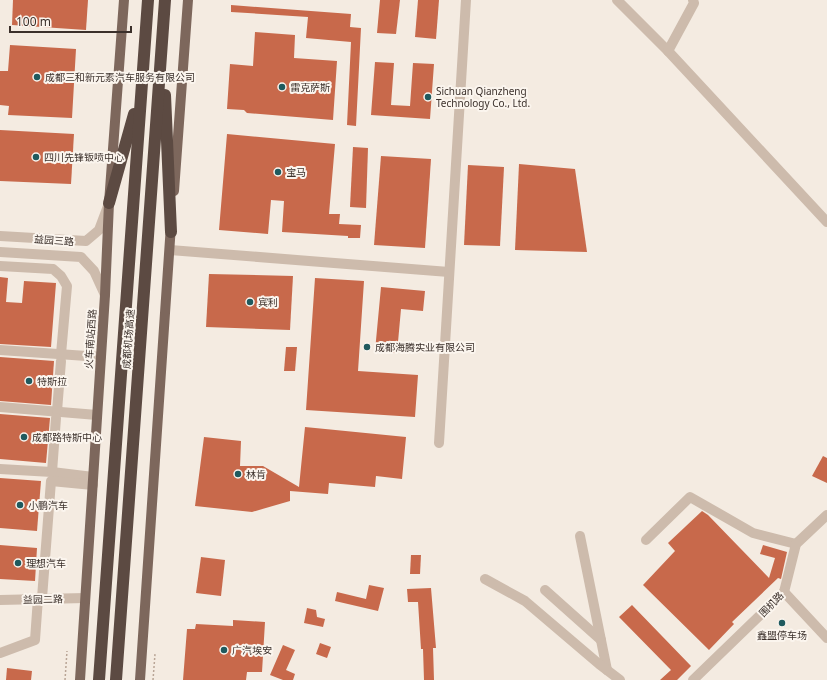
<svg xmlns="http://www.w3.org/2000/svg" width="827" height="680" font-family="'Noto Sans','Noto Sans SC',sans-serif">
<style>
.building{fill:#c8694b}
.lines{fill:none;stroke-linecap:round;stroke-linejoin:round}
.path{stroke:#b9a596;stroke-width:1.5;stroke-dasharray:2 2;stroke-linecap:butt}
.minor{stroke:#cdbbac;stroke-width:10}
.major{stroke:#7d675c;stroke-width:10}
.highway{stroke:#5c4a42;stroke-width:12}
.poi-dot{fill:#1f5a5e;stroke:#fbf5ee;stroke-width:1.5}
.labels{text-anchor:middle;stroke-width:4;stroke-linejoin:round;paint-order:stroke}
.poi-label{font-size:10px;fill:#3b302b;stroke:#fbf5ee;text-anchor:start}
.street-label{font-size:10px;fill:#3b302b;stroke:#fbf5ee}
</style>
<rect width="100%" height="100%" fill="#f4ebe1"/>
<g class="building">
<path d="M13,0H88L86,30L12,25Z"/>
<path d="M380,0H400L396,34L377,33Z"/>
<path d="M418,0H439L436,39L415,37Z"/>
<path d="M231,5L351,14L350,27L361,28L356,126L347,125L351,42L306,38L308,17L231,12Z"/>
<path d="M255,32L295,35L294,58L337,61L333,120L247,113L244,110L227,109L230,64L253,66Z"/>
<path d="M10,45L76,49L72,118L8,115L9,106L0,105V71H8Z"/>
<path d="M375,62L394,63L391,105L410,106L413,63L434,64L430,119L371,115Z"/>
<path d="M0,130L74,134L71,184L0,181Z"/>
<path d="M227,134L335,144L329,214H340L339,224L361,225L360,238H348V236L282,232L284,201L271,200L268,234L219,230Z"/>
<path d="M353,147L368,148L366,208L350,207Z"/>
<path d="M381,156L431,159L425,248L374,245Z"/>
<path d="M519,164L575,169L587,252L515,250Z"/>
<path d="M468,165L504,167L500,246L464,245Z"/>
<path d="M209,274L293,276L290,330L206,327Z"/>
<path d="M0,277L8,278L6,302L22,303L24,281L56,283L51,347L0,344Z"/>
<path d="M315,278L364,281L358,371L418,375L415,417L306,410Z"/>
<path d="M381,287L425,291L423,311L401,309L397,353L375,351Z"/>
<path d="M286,347H297L295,371H284Z"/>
<path d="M0,357L54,361L51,405L0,401Z"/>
<path d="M0,414L50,418L46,463L0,459Z"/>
<path d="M305,427L406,437L402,479L376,476L375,487L329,483L328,494L290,491V501L252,512L195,506L204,437L241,441L240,466H263L299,487Z"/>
<path d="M823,456L827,458V483L812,476Z"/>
<path d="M0,478L41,481L37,531L0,528Z"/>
<path d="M702,511L708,515L769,578L775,558L760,554L763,545L787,552L781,579L778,578L732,622L734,624L709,650L643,585L675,551L668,543Z"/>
<path d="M0,545L37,548L35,581L0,579Z"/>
<path d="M411,555H421L420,574H410Z"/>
<path d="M201,557L225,560L221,596L196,593Z"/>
<path d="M369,585L384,588L378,611L335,601L337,592L366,599Z"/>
<path d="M431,588L436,648H433L434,680H424L423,649H421L418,602H408L407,589Z"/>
<path d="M632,605L691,666L677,680H660L671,670L619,617Z"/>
<path d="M307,608L316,610L317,617L325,619L323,627L304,623Z"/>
<path d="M233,620L265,622L262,672H247L246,680H183L187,629H195L196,624L233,626Z"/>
<path d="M320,643L331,647L327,658L316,654Z"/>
<path d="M283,645L295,650L286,670L295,674L293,680H283L270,675Z"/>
<path d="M7,668L32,671L31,680H6Z"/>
</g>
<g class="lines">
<g class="path">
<path d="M65,680L67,651"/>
<path d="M153,680L155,654"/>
</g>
<g class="minor">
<path d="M617,0L668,51L827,222"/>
<path d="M668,51L694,3L693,0"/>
<path d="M0,236L86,241L99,230L108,206"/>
<path d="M170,250L449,272"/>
<path d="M0,252L81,257L94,271L105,295"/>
<path d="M0,266L53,269L61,276L67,286L61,354"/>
<path d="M0,350L101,357"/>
<path d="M0,407L97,415"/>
<path d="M57,411L61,361"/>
<path d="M439,443L466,0"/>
<path d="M0,469L52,472L93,477"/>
<path d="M52,472L56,418"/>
<path d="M580,536L607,670"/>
<path d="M646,540L690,497L753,533L796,544"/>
<path d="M485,579L525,601L599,664L620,680"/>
<path d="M545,590L601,640"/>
<path d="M784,592L827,638"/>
<path d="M42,598L51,481L93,485"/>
<path d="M0,600L85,598"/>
<path d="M0,653L35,640L38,598"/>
<path d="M693,680L784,592L796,544L827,515"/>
</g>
<g class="major">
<path d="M174,191L188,0"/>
<path d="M80,680L105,295L109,203L124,0"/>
<path d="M140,680L171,225"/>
</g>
<g class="highway">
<path d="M165,95L171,232"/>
<path d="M109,203L134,114"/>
<path d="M99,680L148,0"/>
<path d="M116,680L165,0"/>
</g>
</g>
<g class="poi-dot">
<circle cx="37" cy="77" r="4"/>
<circle cx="282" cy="87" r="4"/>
<circle cx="428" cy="97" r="4"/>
<circle cx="36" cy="157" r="4"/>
<circle cx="278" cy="172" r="4"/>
<circle cx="250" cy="302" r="4"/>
<circle cx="367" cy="347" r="4"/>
<circle cx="29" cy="381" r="4"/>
<circle cx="24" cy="437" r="4"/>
<circle cx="238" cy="474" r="4"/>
<circle cx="20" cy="505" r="4"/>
<circle cx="18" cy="563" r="4"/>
<circle cx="782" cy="623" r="4"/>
<circle cx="224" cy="650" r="4"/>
</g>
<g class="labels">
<g class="poi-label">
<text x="45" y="81">成都三和新元素汽车服务有限公司</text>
<text x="290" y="91">雷克萨斯</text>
<text x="436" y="95">Sichuan Qianzheng<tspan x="436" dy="12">Technology Co., Ltd.</tspan></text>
<text x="44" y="161">四川先锋钣喷中心</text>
<text x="286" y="176">宝马</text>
<text x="258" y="306">宾利</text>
<text x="375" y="351">成都海腾实业有限公司</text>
<text x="37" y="385">特斯拉</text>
<text x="32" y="441">成都路特斯中心</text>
<text x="246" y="478">林肯</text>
<text x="28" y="509">小鹏汽车</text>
<text x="26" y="567">理想汽车</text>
<text x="782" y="639" text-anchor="middle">鑫盟停车场</text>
<text x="232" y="654">广汽埃安</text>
</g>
<g class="street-label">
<text transform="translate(54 240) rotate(4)" y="4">益园三路</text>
<text transform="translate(90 339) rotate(-86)" y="4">火车南站西路</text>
<text transform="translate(128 339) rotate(-86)" y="4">成都机场高速</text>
<text transform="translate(43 599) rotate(-1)" y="4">益园二路</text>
<text transform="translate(771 604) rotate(-46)" y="4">围机路</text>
</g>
</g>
<path d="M10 26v6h121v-6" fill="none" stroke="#3b302b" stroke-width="2"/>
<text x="16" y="26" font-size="12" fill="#3b302b" stroke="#fbf5ee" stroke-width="3" paint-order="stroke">100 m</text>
</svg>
